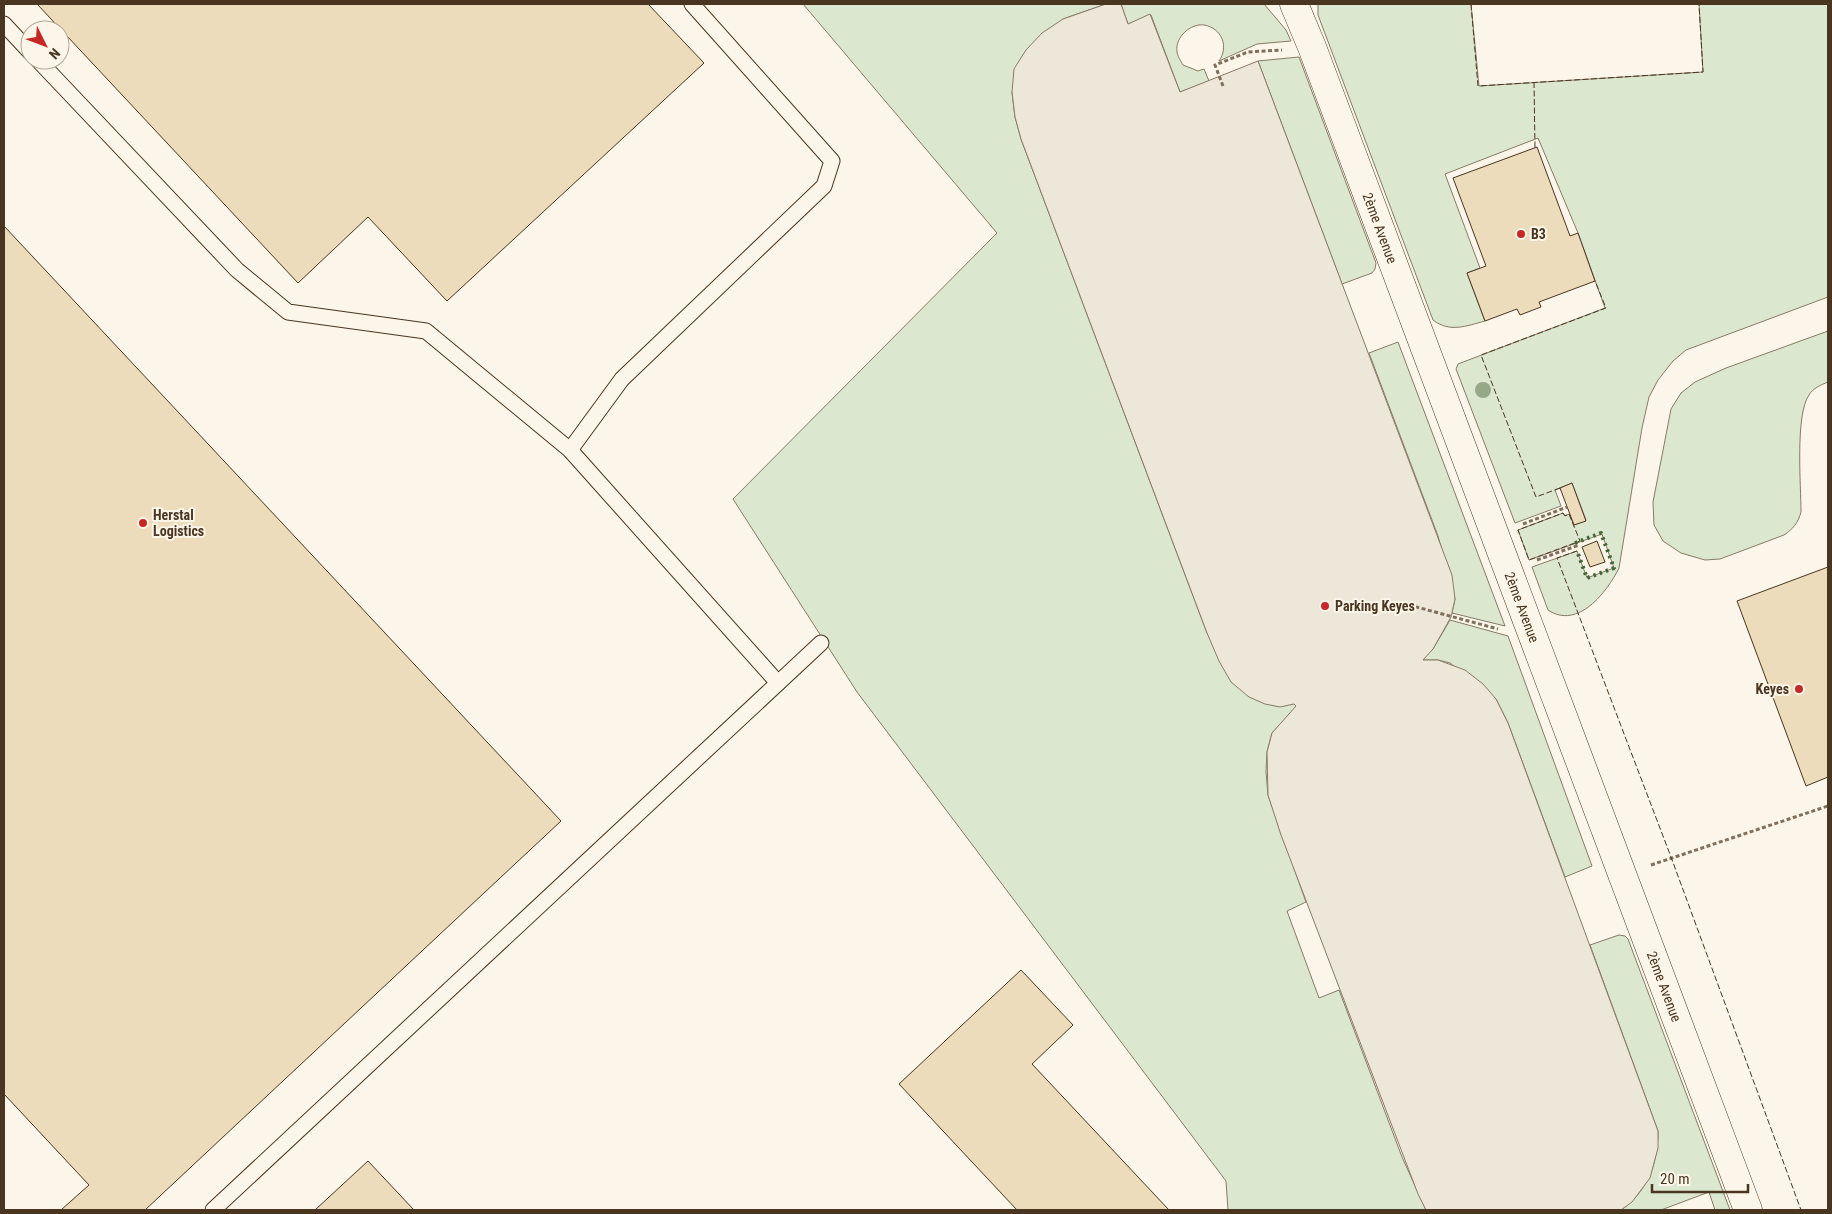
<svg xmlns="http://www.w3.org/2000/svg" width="1832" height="1214" font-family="'Roboto Condensed',sans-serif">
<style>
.green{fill:#dce7d0;stroke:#887966}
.parking{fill:#ede7d9;stroke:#887966}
.building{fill:#ecdcbc;stroke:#4a3520}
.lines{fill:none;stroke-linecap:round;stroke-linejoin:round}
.service-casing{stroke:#4a3520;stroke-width:17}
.minor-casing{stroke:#4a3520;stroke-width:29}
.path{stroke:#7f6f5c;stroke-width:3;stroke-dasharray:4 2.5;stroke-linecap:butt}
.service{stroke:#fbf6e9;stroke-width:15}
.minor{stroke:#fbf6e9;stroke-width:28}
.hedge{stroke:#436837;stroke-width:4;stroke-dasharray:2.5 4;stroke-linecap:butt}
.fence{stroke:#4a3520;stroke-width:1;stroke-dasharray:6 2.5;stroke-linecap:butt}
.tree{fill:#96a887}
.poi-dot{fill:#c62828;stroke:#fbf6e9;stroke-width:2}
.labels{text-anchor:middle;stroke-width:4;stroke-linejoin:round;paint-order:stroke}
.street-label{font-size:14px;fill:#4a3520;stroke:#fbf6e9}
.poi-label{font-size:14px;font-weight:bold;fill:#4a3520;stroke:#fbf6e9;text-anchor:start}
</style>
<rect width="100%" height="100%" fill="#fbf6e9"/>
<g class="green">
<path d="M803,4H1106L1063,19L1012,92L1015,117L1021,139L1207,633L1297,706L1272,733L1267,752L1266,772L1268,795L1306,902L1287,911L1319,998L1339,990L1402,1157L1426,1210H1228L1226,1181L857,692L733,499L997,233Z"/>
<path d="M1121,4H1264L1286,30L1291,41L1257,44L1219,61C1229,47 1222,28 1204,25C1191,23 1175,37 1177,51C1177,56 1181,61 1183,65L1198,71L1204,69L1209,81L1180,92L1151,15L1128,24Z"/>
<path d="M1318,4H1471L1479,86L1703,72L1699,4H1828V297L1686,350L1673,361L1658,380L1649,397L1642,428L1619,568C1607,592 1578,630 1548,610L1532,567L1577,551L1587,578L1614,568L1602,534L1529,560L1518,530L1563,513L1565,516L1569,514L1574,525L1586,520L1572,483L1555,490L1561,506L1515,523L1456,369L1458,364L1605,308L1578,233L1538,138L1445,174L1480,268L1467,273L1485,321C1466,326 1450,333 1433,320L1318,15Z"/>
<path d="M1299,57L1376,263L1375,269L1372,273L1342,284L1258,61Z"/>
<path d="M1828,331V382C1821,385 1813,388 1809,395C1795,415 1801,486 1801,512C1798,523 1793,529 1784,535L1720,559L1705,560L1681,553L1663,541L1654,525L1653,502L1671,409L1681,393L1695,382L1726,368Z"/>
<path d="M1398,342L1505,626L1452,613L1455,599L1438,536L1369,353Z"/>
<path d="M1450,620L1508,636L1592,866L1565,877L1508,723L1496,699L1450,663L1438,660H1422L1433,649Z"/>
<path d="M1619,935L1625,936L1628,939L1730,1210H1715L1709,1192L1661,1210H1621C1648,1191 1658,1163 1658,1131L1590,945Z"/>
</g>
<path class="parking" d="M1106,4H1121L1128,24L1150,14L1180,92L1258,61L1452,575L1455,599L1451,617L1433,649L1423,660H1438L1465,670L1483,684L1496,699L1508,723L1658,1131V1148L1650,1178L1632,1202L1621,1210H1426L1418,1194L1281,835L1268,795L1267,752L1272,733L1296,706L1294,704L1280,707L1265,704L1249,697L1231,682L1219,661L1207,633L1021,139L1015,117L1012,92L1014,69L1026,50L1042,33L1063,19Z"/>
<g class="building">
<path d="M37,4H648L704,63L447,301L368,217L298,283Z"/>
<path d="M1537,147L1570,236L1578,233L1595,281L1539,302L1541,307L1520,315L1517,309L1485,321L1467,273L1486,266L1453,178Z"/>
<path d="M4,226L561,821L145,1210H61L89,1185L4,1094Z"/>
<path d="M1572,483L1586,521L1574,525L1560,488Z"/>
<path d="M1597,541L1605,562L1590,567L1582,547Z"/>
<path d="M1828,567V777L1806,786L1737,601Z"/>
<path d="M1021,970L1073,1025L1032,1064L1169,1210H1017L899,1084Z"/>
<path d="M368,1161L414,1210H315Z"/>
</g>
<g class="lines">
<defs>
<g id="service">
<path d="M4,24L30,52"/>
<path d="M38,60L237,270L288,312L426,331L570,450L778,683"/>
<path d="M570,450L622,379L824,186L832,161L692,4"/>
<path d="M213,1210L821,643"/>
</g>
<g id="minor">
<path id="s1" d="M1294,4L1312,47L1748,1210"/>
</g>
</defs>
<use href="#service" class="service-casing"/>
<use href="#minor" class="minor-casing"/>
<g class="path">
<path d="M1223,86L1215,65L1248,52L1282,50"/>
<path d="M1523,524L1567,507"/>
<path d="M1537,560L1579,545"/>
<path d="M1409,605L1498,629"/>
<path d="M1651,865L1828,806"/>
</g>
<use href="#service" class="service"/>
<use href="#minor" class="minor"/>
<path class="hedge" d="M1575,543L1601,533L1614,568L1587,578L1577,551"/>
<g class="fence">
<path d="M1471,4L1478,86L1703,72L1699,4"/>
<path d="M1534,82L1535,148"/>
<path d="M1560,488L1536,497L1481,355L1606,308L1595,281"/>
<path d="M1563,513L1565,516L1569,514L1580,541L1529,560L1518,530Z"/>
<path d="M1577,551L1557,558L1671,857L1801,1210"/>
</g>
</g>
<circle class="tree" cx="1483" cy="390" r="8"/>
<g class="poi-dot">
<circle cx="1521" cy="234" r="5"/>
<circle cx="143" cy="523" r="5"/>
<circle cx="1325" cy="606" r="5"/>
<circle cx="1799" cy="689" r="5"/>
</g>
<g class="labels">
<g class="street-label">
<text dy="5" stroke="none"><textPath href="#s1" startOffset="240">2ème Avenue</textPath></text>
<text dy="5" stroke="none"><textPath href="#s1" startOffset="645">2ème Avenue</textPath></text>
<text dy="5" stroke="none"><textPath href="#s1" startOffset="1050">2ème Avenue</textPath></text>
</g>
<g class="poi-label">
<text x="1531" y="239">B3</text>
<text x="153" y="520">Herstal<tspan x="153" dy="16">Logistics</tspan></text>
<text x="1335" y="611">Parking Keyes</text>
<text x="1789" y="694" text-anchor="end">Keyes</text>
</g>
</g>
<rect width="1832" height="1214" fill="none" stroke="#4a3520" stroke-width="10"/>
<g transform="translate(45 45) rotate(132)"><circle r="24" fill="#fbf6e9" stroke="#b4a999"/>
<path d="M0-4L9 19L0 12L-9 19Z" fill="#c62828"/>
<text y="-8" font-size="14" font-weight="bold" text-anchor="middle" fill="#4a3520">N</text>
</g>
<path d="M1652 1184v8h96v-8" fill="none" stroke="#4a3520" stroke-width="2.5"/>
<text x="1660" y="1184" font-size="15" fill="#4a3520" stroke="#fbf6e9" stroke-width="4" paint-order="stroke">20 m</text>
</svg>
